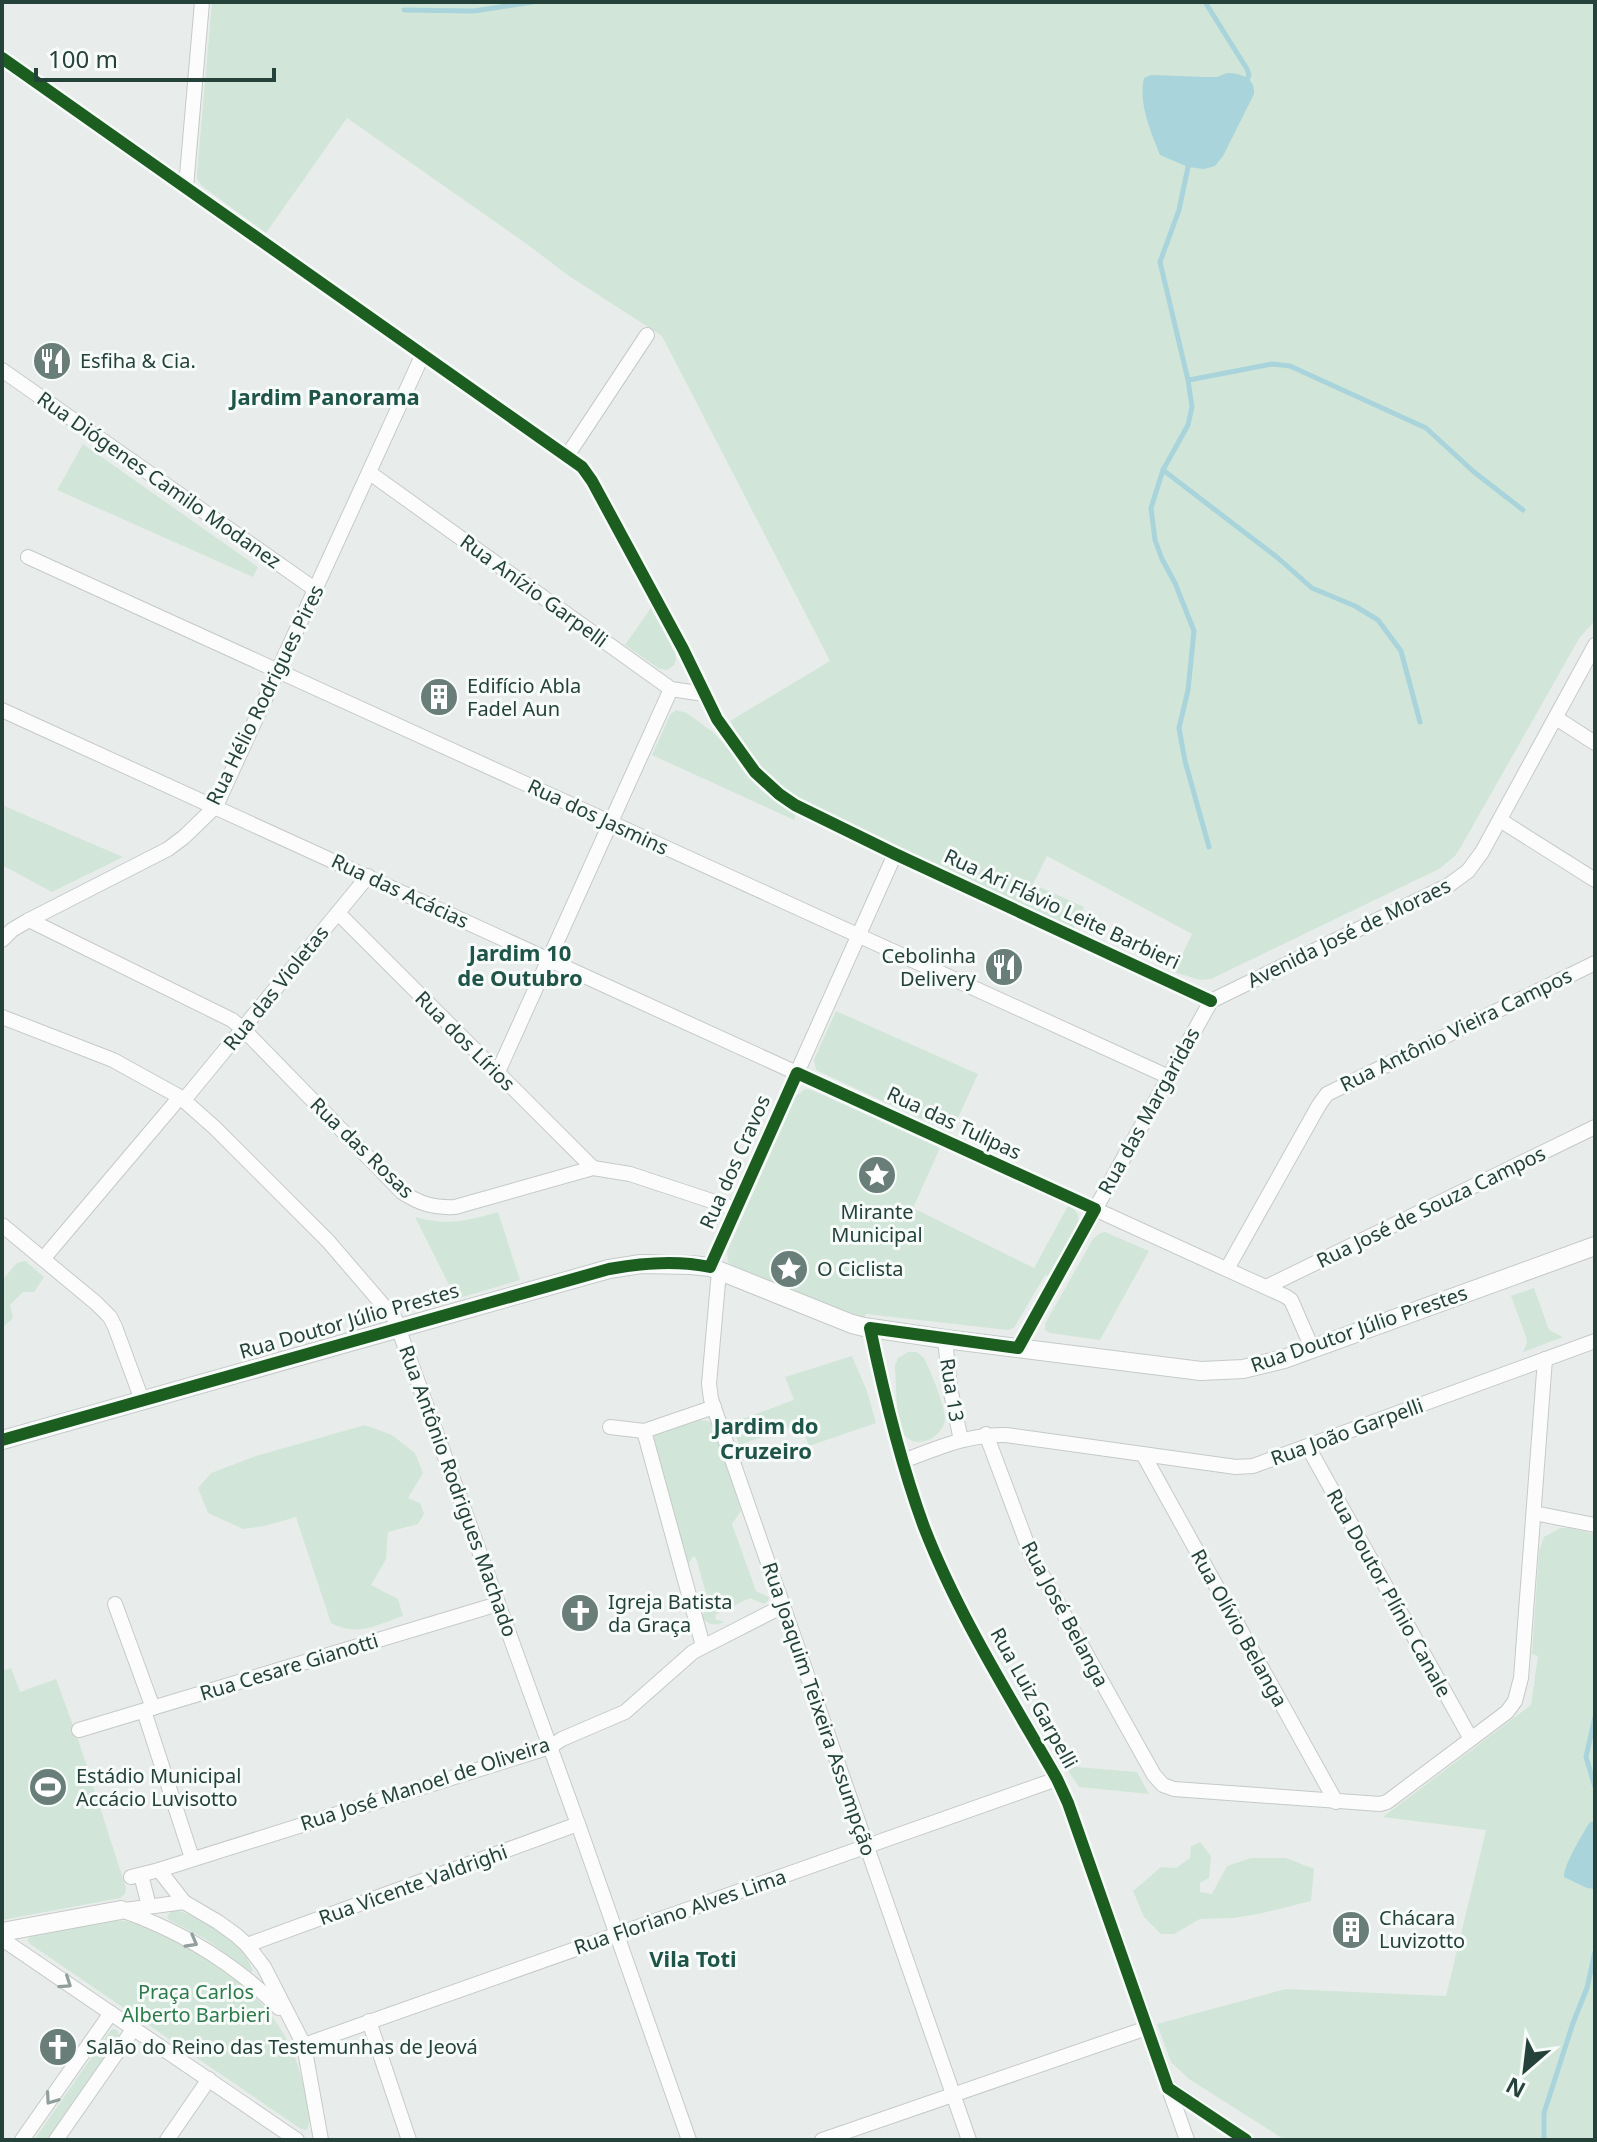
<svg xmlns="http://www.w3.org/2000/svg" width="1597" height="2142" font-family="'Noto Sans',sans-serif">
<style>
.green{fill:#d1e6d8}
.water{fill:#a9d4db}
.lines{fill:none;stroke-linecap:round;stroke-linejoin:round}
.stream{stroke:#a9d4db;stroke-width:5}
.minor-casing{stroke:#c5cac8;stroke-width:16}
.tertiary-casing{stroke:#c5cac8;stroke-width:20}
.minor{stroke:#fcfcfc;stroke-width:14}
.tertiary{stroke:#fcfcfc;stroke-width:18}
.cycleway-casing{stroke:#f7fbf9;stroke-width:17}
.cycleway{stroke:#1b5e20;stroke-width:12}
.oneway{stroke:#909f9b}
.labels{text-anchor:middle;stroke-width:6;stroke-linejoin:round;paint-order:stroke}
.poi-label{font-size:20px;fill:#24423a;stroke:#f7fbf9;text-anchor:start}
.street-label{font-size:20px;fill:#24423a;stroke:#f7fbf9}
.park-label{font-size:20px;fill:#2d7a4b;stroke:#f7fbf9}
.neighbourhood-label{font-size:22px;font-weight:bold;fill:#1f5548;stroke:#f7fbf9}
</style>
<rect width="100%" height="100%" fill="#e8edeb"/>
<g class="green">
<path d="M212,2H1595V621L1580,637L1462,845L1455,856L1439,869L1211,979L1200,980L1174,972L1192,934L1047,856L1033,884L1084,907L1073,930L800,800C768,779 749,754 730,721L830,661L662,336L569,276L524,242L347,118L266,233L202,186L197,179V173Z"/>
<path d="M83,444L258,567L253,577L57,490Z"/>
<path d="M651,608L675,653L676,659L674,665L667,670L658,668L625,645Z"/>
<path d="M676,710L687,713L714,733L729,749L744,772L761,790L796,815L794,820L652,755L670,715Z"/>
<path d="M2,805L123,857L52,892L2,865Z"/>
<path d="M836,1011L978,1074L951,1133L816,1070L814,1060Z"/>
<path d="M805,1089L812,1090L940,1148L913,1208L1034,1268L1068,1206C1077,1210 1080,1215 1078,1224L1048,1276L1045,1275L1014,1328L1008,1330L866,1314L864,1318L733,1267L728,1262L727,1252L796,1096Z"/>
<path d="M498,1212L520,1280L456,1299L415,1217C448,1226 466,1221 498,1212Z"/>
<path d="M1105,1232L1149,1251L1100,1340L1050,1333L1045,1330V1324L1093,1239L1100,1233Z"/>
<path d="M25,1261L44,1277L34,1292H23L10,1305L13,1318L2,1328V1280L17,1263Z"/>
<path d="M1534,1288L1549,1330L1563,1337L1523,1352L1527,1343L1526,1337L1511,1296Z"/>
<path d="M908,1352H917L924,1358C930,1370 945,1406 945,1418C944,1440 910,1453 901,1429C896,1415 896,1382 895,1366L898,1358Z"/>
<path d="M852,1356L867,1391L876,1423L809,1446L800,1424L739,1445L731,1423L794,1400L785,1377Z"/>
<path d="M699,1420L708,1421L714,1426L741,1511L732,1524L756,1591L769,1597L768,1601L764,1604L750,1598L716,1614L715,1619L725,1622C715,1626 709,1625 701,1618L709,1604L696,1558L693,1556L687,1567L653,1440L655,1435Z"/>
<path d="M365,1425L392,1435L415,1453L423,1473L408,1498L420,1503L424,1514L418,1524L388,1532L386,1559L371,1585L398,1599L403,1616C376,1625 358,1637 331,1623L296,1517L264,1526L243,1529L208,1513L198,1488L211,1473L256,1456Z"/>
<path d="M1560,1528H1570L1595,1534V2140H1285L1189,2079L1171,2062L1157,2024L1286,1989L1446,1996L1486,1830L1383,1817L1531,1705L1538,1656L1532,1654L1539,1551L1544,1537Z"/>
<path d="M11,1668L20,1692L56,1679L79,1742L126,1888L125,1894L120,1898L2,1920V1671Z"/>
<path d="M1065,1766L1137,1772L1149,1794L1079,1787Z"/>
<path d="M1200,1842L1211,1856L1209,1878L1200,1883V1892L1212,1894L1227,1866L1251,1858H1286L1314,1869L1311,1901L1263,1913L1234,1918L1200,1919L1174,1934H1161L1144,1917L1133,1891L1161,1867L1176,1868L1190,1858L1191,1846Z"/>
<path d="M176,1910C205,1919 243,1941 253,1971L251,1972L207,1940L169,1920L167,1917L171,1911Z"/>
<path d="M113,1920C137,1920 162,1933 182,1944C245,1979 292,2020 305,2094C307,2105 312,2120 307,2130L301,2129L30,1944L27,1940L32,1935Z"/>
<path d="M113,2029L117,2030L119,2033L118,2038L47,2140H34L110,2031Z"/>
</g>
<g class="water">
<path d="M1227,73C1240,73 1256,78 1254,94L1223,156L1215,166L1204,169L1188,167L1160,155C1151,132 1138,103 1144,78L1151,75L1205,77H1217Z"/>
<path d="M1590,1822H1595V1889L1587,1888L1564,1877C1563,1866 1583,1833 1590,1822Z"/>
</g>
<g class="lines">
<g class="stream">
<path d="M1205,2L1247,69L1249,75L1245,84"/>
<path d="M404,10L474,11L533,2"/>
<path d="M1192,161L1188,167L1179,210L1160,262L1188,380L1192,407L1188,425L1163,470L1151,508L1155,540L1162,559L1175,583L1194,631L1188,690L1179,728L1185,761L1209,847"/>
<path d="M1189,380L1272,364L1290,366L1426,428L1474,472L1523,510"/>
<path d="M1163,470L1278,558L1312,588L1355,606L1378,620L1401,651L1420,722"/>
<path d="M1595,1717L1586,1757L1595,1787"/>
<path d="M1544,2140V2113L1573,2023L1587,1988L1595,1952"/>
</g>
<defs>
<g id="minor">
<path d="M2,58L582,467L592,481L683,649L717,719L755,772L779,794L795,805L895,854L1211,1001"/>
<path d="M186,187L202,2"/>
<path d="M2,370L316,590"/>
<path d="M567,456L647,335"/>
<path d="M370,473L671,689L704,694"/>
<path d="M28,557L1169,1077"/>
<path d="M2,710L1285,1296L1291,1300L1312,1348"/>
<path d="M1556,718L1595,743"/>
<path d="M1500,820L1595,880"/>
<path d="M338,913L593,1168"/>
<path d="M29,920L232,1020L242,1028L402,1192C420,1204 434,1208 455,1207L593,1168L630,1174L736,1209"/>
<path d="M2,940L12,930L29,920L168,849L184,837L216,806L423,354"/>
<path d="M1211,1001L1449,885L1468,871L1482,852L1595,645"/>
<path d="M2,1017L113,1060L180,1097L215,1128L328,1241L395,1319L578,1824L689,2140"/>
<path d="M497,1074L671,689"/>
<path d="M184,1100L368,876"/>
<path d="M2,1225L96,1303L110,1317L115,1327L142,1400"/>
<path d="M43,1259L180,1097"/>
<path d="M710,1267L895,854"/>
<path d="M1227,1269L1319,1105L1327,1094L1595,963"/>
<path d="M719,1271L709,1384L711,1399L969,2140"/>
<path d="M1266,1287L1595,1127"/>
<path d="M870,1328C884,1395 900,1462 924,1527C958,1615 1010,1697 1057,1779L1068,1803L1187,2140"/>
<path d="M945,1339L950,1388L961,1440"/>
<path d="M1018,1348L1211,1001"/>
<path d="M610,1427L644,1431"/>
<path d="M986,1434L1032,1557L1154,1775L1163,1785L1174,1789L1380,1804L1387,1802L1507,1712L1515,1701L1521,1678L1545,1359"/>
<path d="M1308,1447L1471,1739"/>
<path d="M1143,1454L1336,1802"/>
<path d="M903,1461C938,1448 968,1434 1006,1435L1236,1467L1253,1466L1595,1341"/>
<path d="M1534,1513L1595,1525"/>
<path d="M115,1604L153,1708"/>
<path d="M703,1646L644,1431L714,1407"/>
<path d="M144,1711L192,1858"/>
<path d="M79,1730L498,1604"/>
<path d="M159,1870L184,1902L218,1922L236,1935L247,1945L264,1967L304,2045L321,2140"/>
<path d="M141,1875L149,1906"/>
<path d="M131,1877L159,1870L550,1747L562,1739L625,1712L693,1652L783,1606"/>
<path d="M121,1910C181,1931 234,1963 279,2008"/>
<path d="M125,1910L184,1902"/>
<path d="M2,1939L297,2140"/>
<path d="M247,1945L578,1824"/>
<path d="M369,2021L409,2140"/>
<path d="M304,2045L1057,1779"/>
<path d="M1169,2088L1246,2140"/>
<path d="M22,2140L111,2013"/>
<path d="M56,2140L134,2028"/>
<path d="M167,2140L209,2079"/>
<path d="M822,2140L1147,2028"/>
</g>
<g id="tertiary">
<path d="M2,1440L609,1269L641,1264L691,1265L710,1267L852,1324L864,1327L945,1339L1201,1371L1243,1369L1284,1359L1595,1246"/>
<path d="M2,1932L121,1910"/>
</g>
</defs>
<use href="#minor" class="minor-casing"/>
<use href="#tertiary" class="tertiary-casing"/>
<use href="#minor" class="minor"/>
<use href="#tertiary" class="tertiary"/>
<defs>
<g id="cycleway">
<path d="M2,58L582,467L592,481L683,649L717,719L755,772L779,794L795,805L895,854L1211,1001"/>
<path d="M2,1440L609,1269C641,1263 678,1260 710,1267L797,1073L1095,1209L1018,1348L870,1328C884,1395 900,1462 924,1527C958,1615 1010,1697 1057,1779L1068,1803L1168,2088L1246,2140"/>
</g>
</defs>
<use href="#cycleway" class="cycleway-casing"/>
<use href="#cycleway" class="cycleway"/>
</g>
<defs><path id="oneway-chevron" d="M-2-3.5L2.5 0L-2 3.5" fill="none" stroke-width="1.6" stroke-linecap="round" stroke-linejoin="round" transform="scale(2)"/></defs>
<g class="oneway">
<use href="#oneway-chevron" transform="translate(192 1942) rotate(29)"/>
<use href="#oneway-chevron" transform="translate(66 1983) rotate(34)"/>
<use href="#oneway-chevron" transform="translate(51 2099) rotate(125)"/>
</g>
<defs>
<symbol id="restaurant-disc" viewBox="-11 -11 22 22"><circle r="9.5" fill="#697e78" stroke="#f7fbf9"/><path d="M-5-6h1v4h1v-4h1v4h1v-4h1v5L-1.5 .5V6h-2V.5L-5-1ZM5-6V6H3V1.5H1.5Q1.5-4 5-6Z" fill="#fff"/></symbol>
<symbol id="building-disc" viewBox="-11 -11 22 22"><circle r="9.5" fill="#697e78" stroke="#f7fbf9"/><path d="M-4-6H4V6H1V3H-1V6H-4ZM-2.5-4.3h1.7v1.8h-1.7ZM.8-4.3h1.7v1.8H.8ZM-2.5-1h1.7V.8h-1.7ZM.8-1h1.7V.8H.8Z" fill="#fff"/></symbol>
<symbol id="sight-disc" viewBox="-11 -11 22 22"><circle r="9.5" fill="#697e78" stroke="#f7fbf9"/><path d="M0-6L1.8-2.2L6-1.7L2.9 1.2L3.7 5.4L0 3.3L-3.7 5.4L-2.9 1.2L-6-1.7L-1.8-2.2Z" fill="#fff"/></symbol>
<symbol id="church-disc" viewBox="-11 -11 22 22"><circle r="9.5" fill="#697e78" stroke="#f7fbf9"/><path d="M-1.2-6h2.4v3.5h3.3v2.4h-3.3V6h-2.4V-.1h-3.3v-2.4h3.3Z" fill="#fff"/></symbol>
<symbol id="stadium-disc" viewBox="-11 -11 22 22"><circle r="9.5" fill="#697e78" stroke="#f7fbf9"/><path d="M0-5a6.5 5 0 1 0 0 10a6.5 5 0 1 0 0-10ZM-3.5-1.8h7v3.6h-7Z" fill="#fff"/></symbol>
</defs>
<g fill-rule="evenodd">
<use href="#restaurant-disc" x="30" y="339" width="44" height="44"/>
<use href="#building-disc" x="417" y="675" width="44" height="44"/>
<use href="#restaurant-disc" x="982" y="945" width="44" height="44"/>
<use href="#sight-disc" x="855" y="1153" width="44" height="44"/>
<use href="#sight-disc" x="767" y="1247" width="44" height="44"/>
<use href="#church-disc" x="558" y="1591" width="44" height="44"/>
<use href="#stadium-disc" x="26" y="1765" width="44" height="44"/>
<use href="#building-disc" x="1329" y="1908" width="44" height="44"/>
<use href="#church-disc" x="36" y="2025" width="44" height="44"/>
</g>
<g class="labels">
<g class="poi-label">
<text x="80" y="368">Esfiha &amp; Cia.</text>
<text x="467" y="693">Edifício Abla<tspan x="467" dy="23">Fadel Aun</tspan></text>
<text x="976" y="963" text-anchor="end">Cebolinha<tspan x="976" dy="23">Delivery</tspan></text>
<text x="877" y="1219" text-anchor="middle">Mirante<tspan x="877" dy="23">Municipal</tspan></text>
<text x="817" y="1276">O Ciclista</text>
<text x="608" y="1609">Igreja Batista<tspan x="608" dy="23">da Graça</tspan></text>
<text x="76" y="1783">Estádio Municipal<tspan x="76" dy="23">Accácio Luvisotto</tspan></text>
<text x="1379" y="1925">Chácara<tspan x="1379" dy="23">Luvizotto</tspan></text>
<text x="86" y="2054">Salão do Reino das Testemunhas de Jeová</text>
</g>
<g class="street-label">
<text transform="translate(159 480) rotate(35)" y="7">Rua Diógenes Camilo Modanez</text>
<text transform="translate(534 591) rotate(36)" y="7">Rua Anízio Garpelli</text>
<text transform="translate(265 695) rotate(-64)" y="7">Rua Hélio Rodrigues Pires</text>
<text transform="translate(598 817) rotate(25)" y="7">Rua dos Jasmins</text>
<text transform="translate(400 891) rotate(25)" y="7">Rua das Acácias</text>
<text transform="translate(1062 909) rotate(25)" y="7">Rua Ari Flávio Leite Barbieri</text>
<text transform="translate(1349 933) rotate(-26)" y="7">Avenida José de Moraes</text>
<text transform="translate(276 988) rotate(-51)" y="7">Rua das Violetas</text>
<text transform="translate(1456 1030) rotate(-26)" y="7">Rua Antônio Vieira Campos</text>
<text transform="translate(465 1041) rotate(45)" y="7">Rua dos Lírios</text>
<text transform="translate(1149 1111) rotate(-61)" y="7">Rua das Margaridas</text>
<text transform="translate(954 1123) rotate(25)" y="7">Rua das Tulipas</text>
<text transform="translate(362 1148) rotate(44)" y="7">Rua das Rosas</text>
<text transform="translate(735 1162) rotate(-66)" y="7">Rua dos Cravos</text>
<text transform="translate(1431 1207) rotate(-26)" y="7">Rua José de Souza Campos</text>
<text transform="translate(349 1321) rotate(-16)" y="7">Rua Doutor Júlio Prestes</text>
<text transform="translate(1359 1329) rotate(-19)" y="7">Rua Doutor Júlio Prestes</text>
<text transform="translate(952 1390) rotate(81)" y="7">Rua 13</text>
<text transform="translate(1347 1432) rotate(-20)" y="7">Rua João Garpelli</text>
<text transform="translate(458 1491) rotate(70)" y="7">Rua Antônio Rodrigues Machado</text>
<text transform="translate(1389 1593) rotate(61)" y="7">Rua Doutor Plínio Canale</text>
<text transform="translate(1065 1614) rotate(62)" y="7">Rua José Belanga</text>
<text transform="translate(1239 1628) rotate(61)" y="7">Rua Olívio Belanga</text>
<text transform="translate(289 1667) rotate(-17)" y="7">Rua Cesare Gianotti</text>
<text transform="translate(1034 1698) rotate(61)" y="7">Rua Luiz Garpelli</text>
<text transform="translate(819 1709) rotate(71)" y="7">Rua Joaquim Teixeira Assumpção</text>
<text transform="translate(425 1784) rotate(-18)" y="7">Rua José Manoel de Oliveira</text>
<text transform="translate(413 1885) rotate(-20)" y="7">Rua Vicente Valdrighi</text>
<text transform="translate(680 1912) rotate(-19)" y="7">Rua Floriano Alves Lima</text>
</g>
<g class="park-label">
<text x="196" y="1999">Praça Carlos<tspan x="196" dy="23">Alberto Barbieri</tspan></text>
</g>
<g class="neighbourhood-label">
<text x="325" y="405">Jardim Panorama</text>
<text x="520" y="961">Jardim 10<tspan x="520" dy="25">de Outubro</tspan></text>
<text x="766" y="1434">Jardim do<tspan x="766" dy="25">Cruzeiro</tspan></text>
<text x="693" y="1967">Vila Toti</text>
</g>
</g>
<rect width="1597" height="2142" fill="none" stroke="#24423a" stroke-width="8"/>
<g transform="translate(1525 2070) rotate(208)" stroke="#f7fbf9" stroke-width="6" paint-order="stroke">
<path d="M0-6L14 30L0 20L-14 30Z" fill="#24423a"/>
<text y="-12" font-size="22" font-weight="bold" text-anchor="middle" fill="#24423a">N</text>
</g>
<path d="M36 68v12h238v-12" fill="none" stroke="#24423a" stroke-width="4"/>
<text x="48" y="68" font-size="24" fill="#24423a" stroke="#f7fbf9" stroke-width="6" paint-order="stroke">100 m</text>
</svg>
